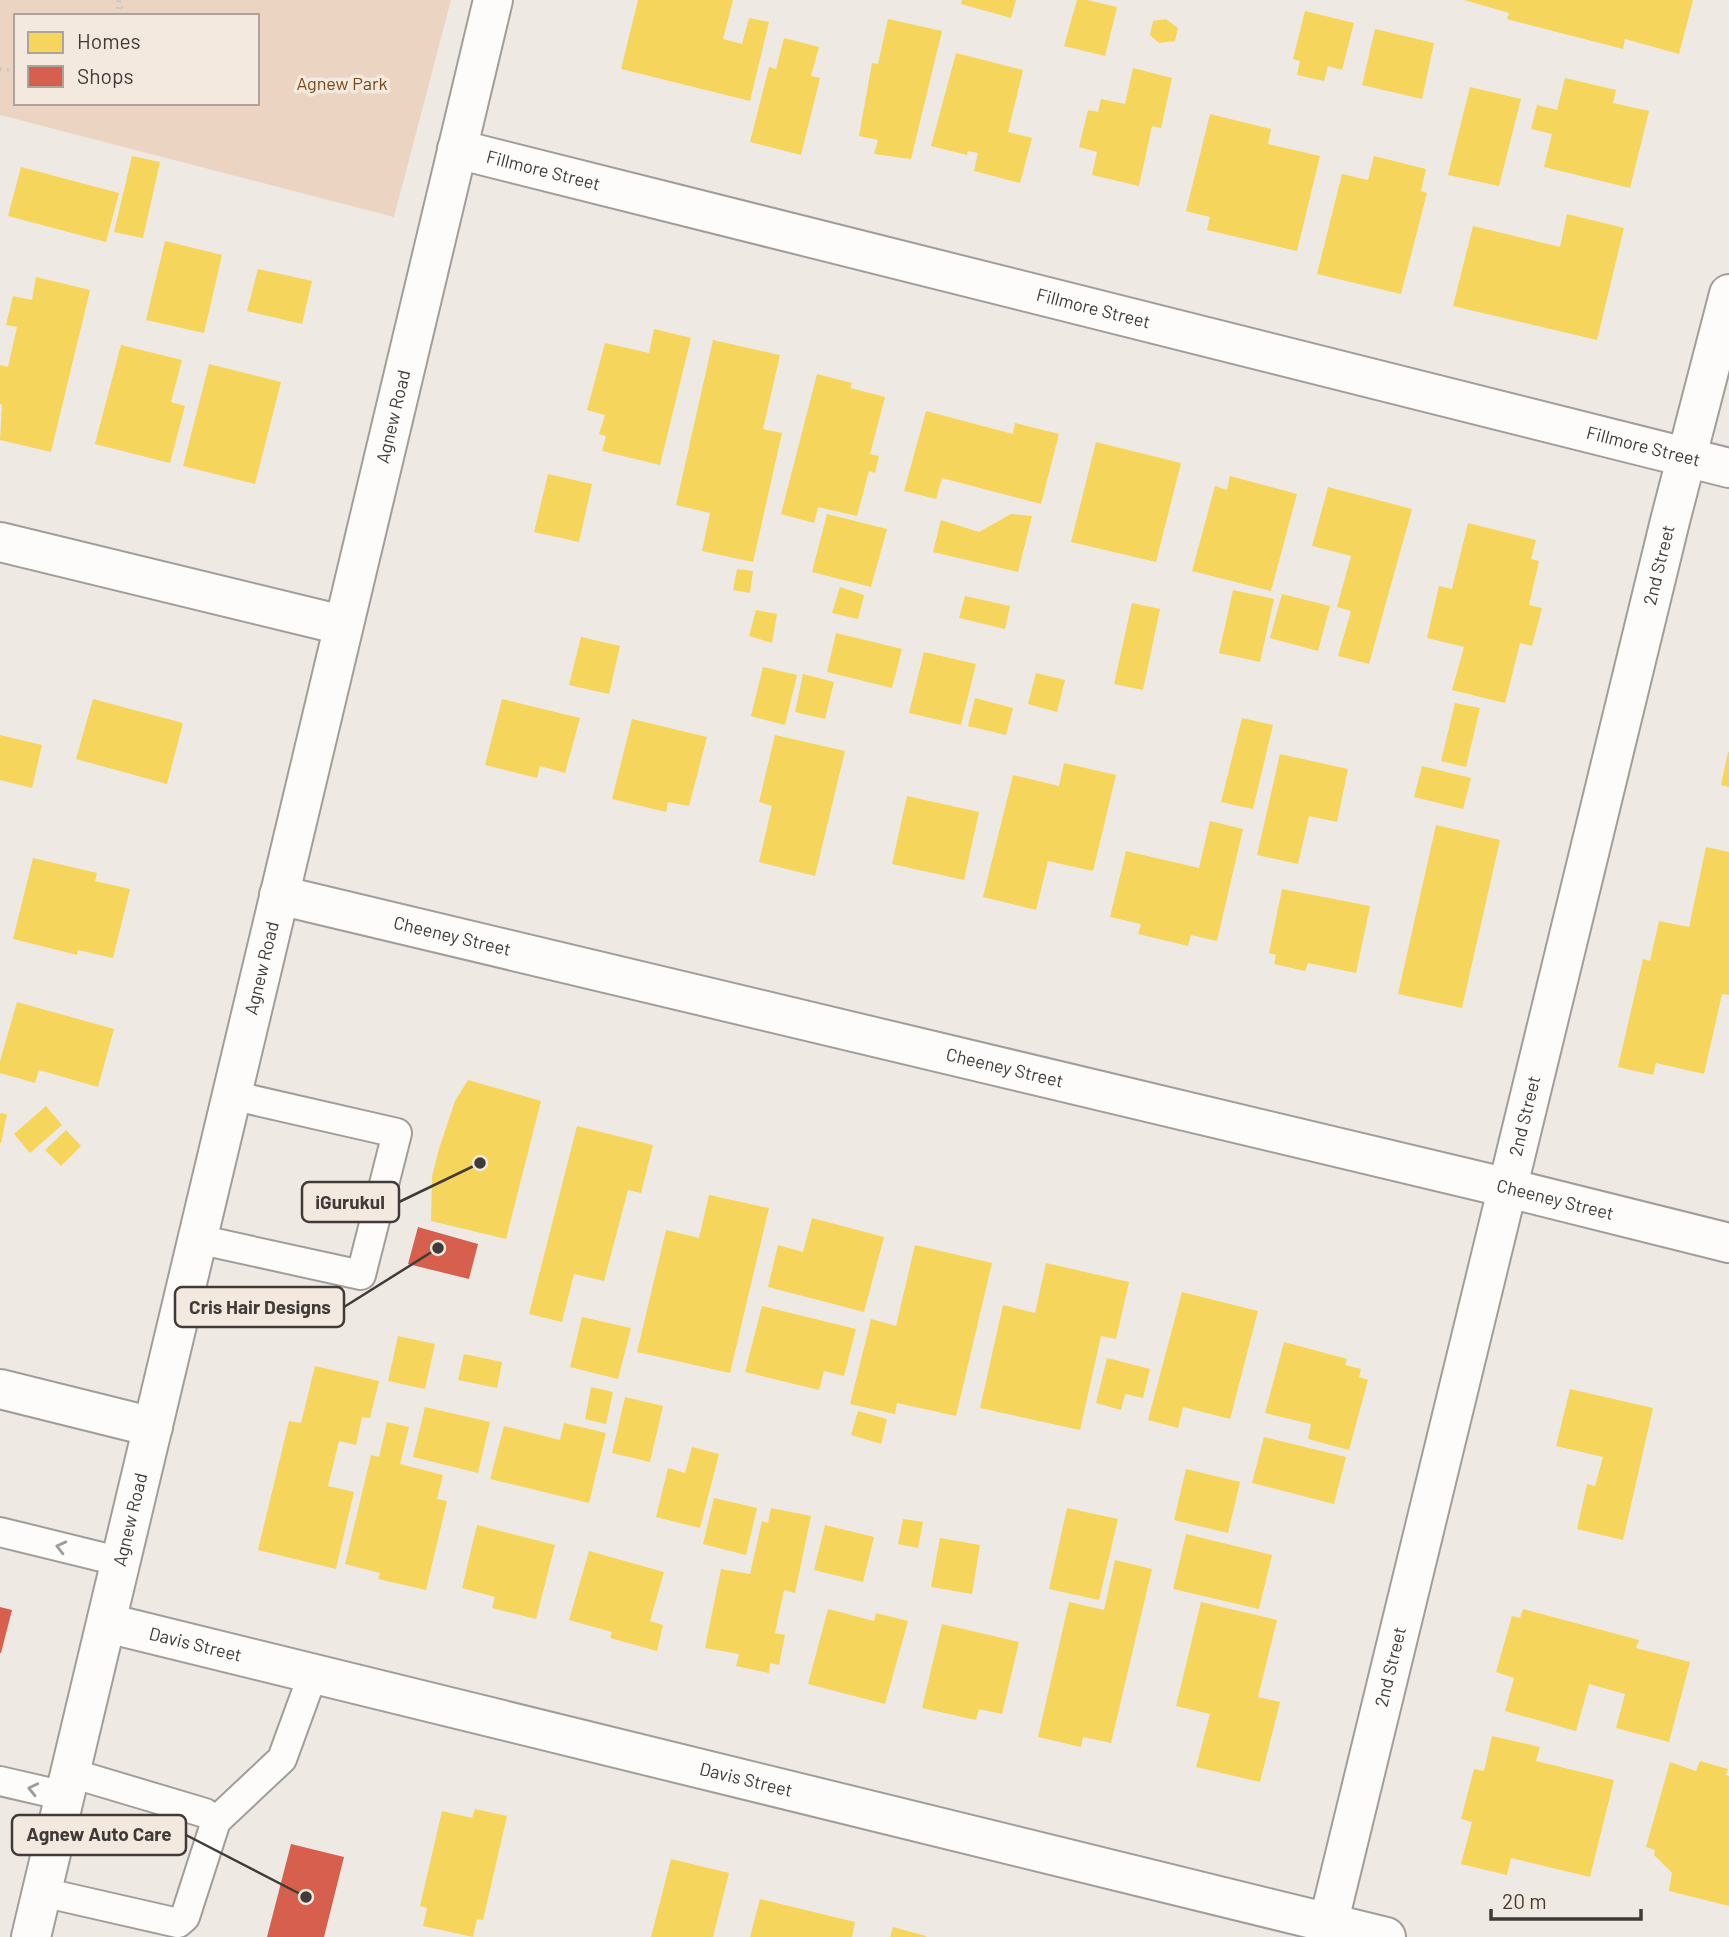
<svg xmlns="http://www.w3.org/2000/svg" width="1729" height="1937" font-family="Barlow,sans-serif">
<style>
.green{fill:#ebd5c2;fill-rule:evenodd}
.homes{fill:#f6d55c}
.shops{fill:#d6604d}
.lines{fill:none;stroke-linecap:round;stroke-linejoin:round}
.service-casing{stroke:#a19d9a;stroke-width:32}
.minor-casing{stroke:#a19d9a;stroke-width:42}
.tertiary-casing{stroke:#a19d9a;stroke-width:42}
.path{stroke:#cccac8;stroke-width:4.5;stroke-dasharray:2 5;stroke-linecap:butt}
.service{stroke:#fdfcfb;stroke-width:28}
.minor{stroke:#fdfcfb;stroke-width:38}
.tertiary{stroke:#fdfcfb;stroke-width:38}
.oneway{stroke:#9e9c9a}
.labels{text-anchor:middle;stroke-width:7;stroke-linejoin:round;paint-order:stroke}
.park-label{font-size:18px;fill:#784814;stroke:#f4e9df}
.street-label{font-size:18px;fill:#403b38;stroke:#f4e9df}
.leader{fill:none;stroke:#403b38;stroke-width:2.5}
.callout-dot{fill:#403b38;stroke:#f4e9df;stroke-width:2.5}
.callout{fill:#f4e9df;stroke:#403b38;stroke-width:2.5}
.callout-label{font-size:19px;text-anchor:middle;font-weight:bold;fill:#403b38}
</style>
<rect width="100%" height="100%" fill="#efe9e4"/>
<path class="green" d="M0,0H451L394,217L0,115ZM16,16H257V103H16Z"/>
<g class="homes">
<path d="M638,0H733L723,39L742,44L749,18L769,22L750,101L621,69Z"/>
<path d="M962,0H1016L1011,18L961,4Z"/>
<path d="M1077,0H1087L1117,7L1105,56L1064,46Z"/>
<path d="M1464,0H1693L1679,54L1625,39L1623,49L1507,19L1509,13Z"/>
<path d="M1305,11L1354,23L1342,70L1328,66L1324,81L1297,75L1300,61L1293,59Z"/>
<path d="M888,19L942,31L911,159L874,154L878,140L859,136L872,63L878,64Z"/>
<path d="M1166,19L1178,28L1175,41L1159,43L1150,35L1153,21Z"/>
<path d="M1375,29L1434,43L1422,99L1362,85Z"/>
<path d="M784,38L819,47L811,76L820,78L801,155L750,142L769,67L776,69Z"/>
<path d="M956,53L1023,70L1008,132L1032,138L1020,183L974,171L978,153L968,151L967,155L931,146Z"/>
<path d="M1133,68L1172,78L1161,128L1152,126L1139,186L1092,175L1097,152L1079,147L1088,110L1098,112L1101,99L1125,104Z"/>
<path d="M1565,78L1616,90L1613,103L1649,111L1630,188L1544,167L1552,134L1531,129L1537,105L1557,110Z"/>
<path d="M1470,87L1521,99L1499,186L1448,175Z"/>
<path d="M1210,114L1271,129L1268,144L1320,156L1297,251L1207,230L1210,217L1186,211Z"/>
<path d="M132,156L160,162L143,238L114,232Z"/>
<path d="M1374,156L1426,169L1421,191L1427,193L1401,294L1317,274L1342,174L1368,180Z"/>
<path d="M21,167L119,193L106,242L8,216Z"/>
<path d="M1567,214L1624,228L1597,340L1453,306L1473,226L1560,247Z"/>
<path d="M165,241L222,255L204,333L146,320Z"/>
<path d="M258,269L312,281L302,324L247,311Z"/>
<path d="M36,277L90,290L51,452L0,440L2,405L0,404V365L8,367L17,327L6,325L13,296L32,300Z"/>
<path d="M654,329L691,338L660,465L602,451L606,436L599,434L605,415L587,410L605,343L649,353Z"/>
<path d="M713,340L780,355L763,429L782,433L753,562L702,551L710,513L676,505Z"/>
<path d="M121,345L182,360L171,402L185,406L170,463L95,444Z"/>
<path d="M209,364L281,382L255,484L183,466Z"/>
<path d="M817,374L852,383L850,388L885,397L870,454L879,456L875,473L869,471L857,516L818,507L814,523L781,514Z"/>
<path d="M926,411L1013,434L1015,423L1059,434L1041,504L942,478L936,499L904,491Z"/>
<path d="M1096,442L1181,463L1156,562L1071,542Z"/>
<path d="M548,474L592,484L579,542L534,532Z"/>
<path d="M1230,476L1297,494L1271,591L1192,571L1215,486L1227,490Z"/>
<path d="M1328,487L1412,509L1369,664L1338,656L1351,611L1337,607L1351,556L1312,546Z"/>
<path d="M827,514L887,529L871,587L812,572Z"/>
<path d="M1011,514L1032,516L1018,572L933,552L941,520L979,532Z"/>
<path d="M1468,523L1536,540L1531,559L1539,561L1529,605L1542,608L1532,646L1520,643L1505,703L1452,690L1464,647L1427,638L1439,586L1452,589Z"/>
<path d="M737,569L753,571L750,593L733,590Z"/>
<path d="M840,587L864,595L858,619L832,613Z"/>
<path d="M1233,590L1274,599L1260,662L1219,653Z"/>
<path d="M1282,594L1330,606L1318,651L1270,638Z"/>
<path d="M965,596L1010,606L1005,629L959,618Z"/>
<path d="M1132,603L1160,609L1143,690L1114,684Z"/>
<path d="M756,610L777,614L772,643L749,636Z"/>
<path d="M836,633L902,649L892,688L827,672Z"/>
<path d="M581,637L620,646L609,694L569,685Z"/>
<path d="M924,652L976,664L961,725L909,713Z"/>
<path d="M763,667L797,675L785,725L751,716Z"/>
<path d="M1036,673L1065,680L1057,712L1028,704Z"/>
<path d="M803,674L834,682L825,719L795,712Z"/>
<path d="M975,698L1013,708L1006,735L968,726Z"/>
<path d="M93,699L183,723L167,784L76,759Z"/>
<path d="M502,699L580,718L565,773L540,766L537,778L485,765Z"/>
<path d="M1455,703L1480,708L1466,767L1441,761Z"/>
<path d="M1242,718L1273,725L1253,809L1221,802Z"/>
<path d="M632,719L707,737L689,806L668,802L666,812L612,799Z"/>
<path d="M0,735L42,745L32,788L0,780Z"/>
<path d="M775,735L845,751L815,876L759,862L772,806L759,802Z"/>
<path d="M1728,752H1729V787L1721,785Z"/>
<path d="M1280,754L1348,769L1337,822L1309,816L1298,864L1257,855Z"/>
<path d="M1064,763L1116,775L1093,871L1048,861L1036,910L983,897L1013,775L1059,786Z"/>
<path d="M1422,766L1471,778L1463,809L1414,797Z"/>
<path d="M907,796L979,812L964,880L892,864Z"/>
<path d="M1210,821L1243,829L1217,941L1191,935L1188,946L1138,934L1141,924L1110,917L1126,851L1199,868Z"/>
<path d="M1436,825L1500,840L1462,1008L1398,994Z"/>
<path d="M1706,847L1729,852V995L1722,994L1704,1074L1656,1063L1653,1075L1618,1067L1643,959L1650,961L1659,921L1689,927Z"/>
<path d="M33,858L97,873L95,881L130,889L113,958L78,950L77,955L13,939Z"/>
<path d="M1282,889L1370,906L1356,973L1308,963L1305,971L1274,964L1276,955L1269,953Z"/>
<path d="M17,1002L114,1029L98,1087L39,1070L35,1083L0,1073V1061Z"/>
<path d="M468,1080L541,1101L506,1239L431,1221L432,1176L439,1149L455,1101Z"/>
<path d="M46,1106L62,1125L30,1153L14,1134Z"/>
<path d="M0,1113L7,1114L1,1143H0Z"/>
<path d="M577,1126L653,1145L641,1193L628,1190L604,1281L574,1274L562,1322L529,1314Z"/>
<path d="M66,1130L81,1146L61,1166L45,1150Z"/>
<path d="M709,1195L769,1208L730,1373L637,1352L666,1230L699,1238Z"/>
<path d="M812,1218L884,1237L864,1312L768,1287L778,1245L803,1252Z"/>
<path d="M915,1245L992,1263L956,1416L897,1403L895,1414L850,1404L871,1319L896,1326Z"/>
<path d="M1046,1263L1129,1282L1116,1339L1101,1336L1080,1430L980,1408L1003,1305L1035,1313Z"/>
<path d="M1182,1292L1258,1311L1230,1419L1183,1407L1178,1428L1148,1420Z"/>
<path d="M762,1306L856,1329L844,1376L824,1371L819,1390L745,1372Z"/>
<path d="M582,1317L631,1328L618,1379L570,1367Z"/>
<path d="M398,1336L435,1344L425,1389L388,1381Z"/>
<path d="M1284,1342L1347,1359L1345,1365L1361,1369L1359,1377L1368,1380L1349,1450L1308,1439L1311,1424L1265,1413Z"/>
<path d="M464,1354L502,1362L497,1388L458,1380Z"/>
<path d="M1107,1358L1150,1369L1143,1398L1125,1394L1121,1410L1096,1403Z"/>
<path d="M315,1366L379,1381L370,1418L362,1417L356,1445L339,1441L328,1486L354,1492L336,1569L258,1550L289,1421L301,1423Z"/>
<path d="M591,1387L613,1392L606,1424L585,1419Z"/>
<path d="M1570,1389L1653,1408L1623,1540L1577,1529L1587,1484L1595,1486L1603,1457L1556,1446Z"/>
<path d="M625,1397L663,1406L650,1462L612,1453Z"/>
<path d="M425,1407L490,1422L478,1473L413,1457Z"/>
<path d="M858,1411L887,1419L881,1444L851,1435Z"/>
<path d="M387,1422L409,1427L400,1464L443,1475L437,1499L447,1501L426,1590L378,1579L380,1573L345,1564L371,1455L379,1457Z"/>
<path d="M564,1423L606,1433L589,1503L490,1479L504,1426L560,1440Z"/>
<path d="M1264,1437L1346,1457L1334,1504L1252,1483Z"/>
<path d="M692,1447L719,1454L700,1528L656,1517L668,1468L685,1473Z"/>
<path d="M1186,1469L1240,1482L1228,1533L1174,1520Z"/>
<path d="M714,1498L757,1508L746,1555L703,1544Z"/>
<path d="M771,1508L811,1516L795,1593L784,1590L775,1633L785,1635L779,1665L770,1663L769,1673L736,1666L739,1654L705,1648L721,1569L750,1574L762,1521L768,1523Z"/>
<path d="M1067,1508L1118,1519L1099,1600L1049,1589Z"/>
<path d="M903,1519L923,1522L918,1548L898,1544Z"/>
<path d="M477,1525L555,1545L536,1619L492,1608L495,1597L462,1588Z"/>
<path d="M825,1525L874,1537L863,1582L814,1570Z"/>
<path d="M1186,1534L1272,1555L1259,1609L1173,1589Z"/>
<path d="M940,1538L980,1545L972,1594L931,1587Z"/>
<path d="M589,1551L664,1572L650,1621L663,1625L657,1651L610,1638L612,1632L569,1620Z"/>
<path d="M1115,1560L1152,1569L1111,1743L1083,1737L1081,1747L1038,1737L1069,1602L1104,1610Z"/>
<path d="M1201,1602L1277,1620L1258,1697L1280,1702L1260,1782L1196,1767L1210,1714L1176,1706Z"/>
<path d="M828,1609L874,1621L876,1613L908,1621L885,1704L808,1684Z"/>
<path d="M1523,1609L1639,1640L1636,1648L1690,1662L1669,1742L1616,1728L1625,1694L1589,1684L1576,1731L1505,1711L1514,1678L1496,1672L1512,1616L1520,1618Z"/>
<path d="M942,1624L1019,1642L1002,1714L979,1709L976,1720L922,1708Z"/>
<path d="M1492,1736L1540,1747L1536,1761L1614,1780L1590,1877L1511,1858L1507,1875L1461,1864L1472,1822L1461,1819L1474,1769L1484,1771Z"/>
<path d="M1700,1761L1728,1769L1726,1775L1729,1776V1906L1669,1891L1672,1873L1654,1855L1655,1850L1646,1847L1670,1762L1696,1771Z"/>
<path d="M475,1809L507,1816L483,1920L477,1919L473,1937L423,1926L427,1908L420,1906L442,1811L472,1818Z"/>
<path d="M671,1859L729,1873L713,1937H651Z"/>
<path d="M760,1899L855,1922L852,1937H750Z"/>
<path d="M893,1927L926,1936V1937H890Z"/>
</g>
<g class="shops">
<path d="M418,1227L478,1244L469,1279L408,1264Z"/>
<path d="M0,1607L12,1610L1,1653H0Z"/>
<path d="M291,1844L344,1857L324,1937H267Z"/>
</g>
<g class="lines">
<defs>
<g id="service">
<path d="M197,1239L361,1275L397,1133L231,1095"/>
<path d="M0,1532L122,1562"/>
<path d="M0,1781L65,1796"/>
<path d="M216,1821L282,1759L313,1674"/>
<path d="M42,1892L178,1923L185,1917L216,1821L205,1813L71,1773"/>
</g>
<g id="minor">
<path id="s1" d="M457,149L1729,468"/>
<path d="M0,542L342,625"/>
<path id="s2" d="M279,895L1508,1188L1729,1243"/>
<path d="M0,1389L153,1427"/>
<path id="s3" d="M107,1623L1386,1937"/>
<path id="s4" d="M1325,1937L1670,521L1729,294"/>
</g>
<g id="tertiary">
<path id="s5" d="M31,1937L493,0"/>
</g>
</defs>
<use href="#service" class="service-casing"/>
<use href="#minor" class="minor-casing"/>
<use href="#tertiary" class="tertiary-casing"/>
<g class="path">
<path d="M121,7L127,16"/>
<path d="M117,16L119,0"/>
<path d="M0,69L16,71"/>
</g>
<use href="#service" class="service"/>
<use href="#minor" class="minor"/>
<use href="#tertiary" class="tertiary"/>
</g>
<defs><path id="oneway-chevron" d="M-2-3.5L2.5 0L-2 3.5" fill="none" stroke-width="1.6" stroke-linecap="round" stroke-linejoin="round" transform="scale(1.75)"/></defs>
<g class="oneway">
<use href="#oneway-chevron" transform="translate(61 1547) rotate(-166)"/>
<use href="#oneway-chevron" transform="translate(33 1789) rotate(-167)"/>
</g>
<g class="labels">
<g class="park-label">
<text x="342" y="90">Agnew Park</text>
</g>
<g class="street-label">
<text dy="6" stroke="none"><textPath href="#s1" startOffset="89">Fillmore Street</textPath></text>
<text dy="6" stroke="none"><textPath href="#s1" startOffset="656">Fillmore Street</textPath></text>
<text dy="6" stroke="none"><textPath href="#s5" startOffset="1563">Agnew Road</textPath></text>
<text dy="6" stroke="none"><textPath href="#s1" startOffset="1223">Fillmore Street</textPath></text>
<text dy="6" stroke="none"><textPath href="#s4" startOffset="1412">2nd Street</textPath></text>
<text dy="6" stroke="none"><textPath href="#s2" startOffset="178">Cheeney Street</textPath></text>
<text dy="6" stroke="none"><textPath href="#s5" startOffset="996">Agnew Road</textPath></text>
<text dy="6" stroke="none"><textPath href="#s2" startOffset="746">Cheeney Street</textPath></text>
<text dy="6" stroke="none"><textPath href="#s4" startOffset="845">2nd Street</textPath></text>
<text dy="6" stroke="none"><textPath href="#s2" startOffset="1312">Cheeney Street</textPath></text>
<text dy="6" stroke="none"><textPath href="#s5" startOffset="429">Agnew Road</textPath></text>
<text dy="6" stroke="none"><textPath href="#s3" startOffset="91">Davis Street</textPath></text>
<text dy="6" stroke="none"><textPath href="#s4" startOffset="278">2nd Street</textPath></text>
<text dy="6" stroke="none"><textPath href="#s3" startOffset="658">Davis Street</textPath></text>
</g>
</g>
<path class="leader" d="M480 1163L399 1202M438 1248L344 1307M306 1897L186 1835"/>
<g class="callout-dot">
<circle cx="480" cy="1163" r="7"/>
<circle cx="438" cy="1248" r="7"/>
<circle cx="306" cy="1897" r="7"/>
</g>
<g class="callout">
<rect x="302" y="1182" width="97" height="40" rx="7"/>
<rect x="175" y="1287" width="169" height="40" rx="7"/>
<rect x="12" y="1815" width="174" height="40" rx="7"/>
</g>
<g class="callout-label">
<text x="350" y="1209">iGurukul</text>
<text x="260" y="1314">Cris Hair Designs</text>
<text x="99" y="1841">Agnew Auto Care</text>
</g>
<rect x="14" y="14" width="245" height="91" fill="#f4e9df" stroke="#aca39c" stroke-width="2"/>
<rect x="28" y="32" width="35" height="21" fill="#f6d55c" stroke="#aca39c" stroke-width="2"/>
<text x="77" y="49" font-size="21" fill="#403b38">Homes</text>
<rect x="28" y="66" width="35" height="21" fill="#d6604d" stroke="#aca39c" stroke-width="2"/>
<text x="77" y="84" font-size="21" fill="#403b38">Shops</text>
<path d="M1491 1909v10h150v-10" fill="none" stroke="#403b38" stroke-width="3.5"/>
<text x="1502" y="1909" font-size="21" fill="#403b38" stroke="#f4e9df" stroke-width="5" paint-order="stroke">20 m</text>
</svg>
